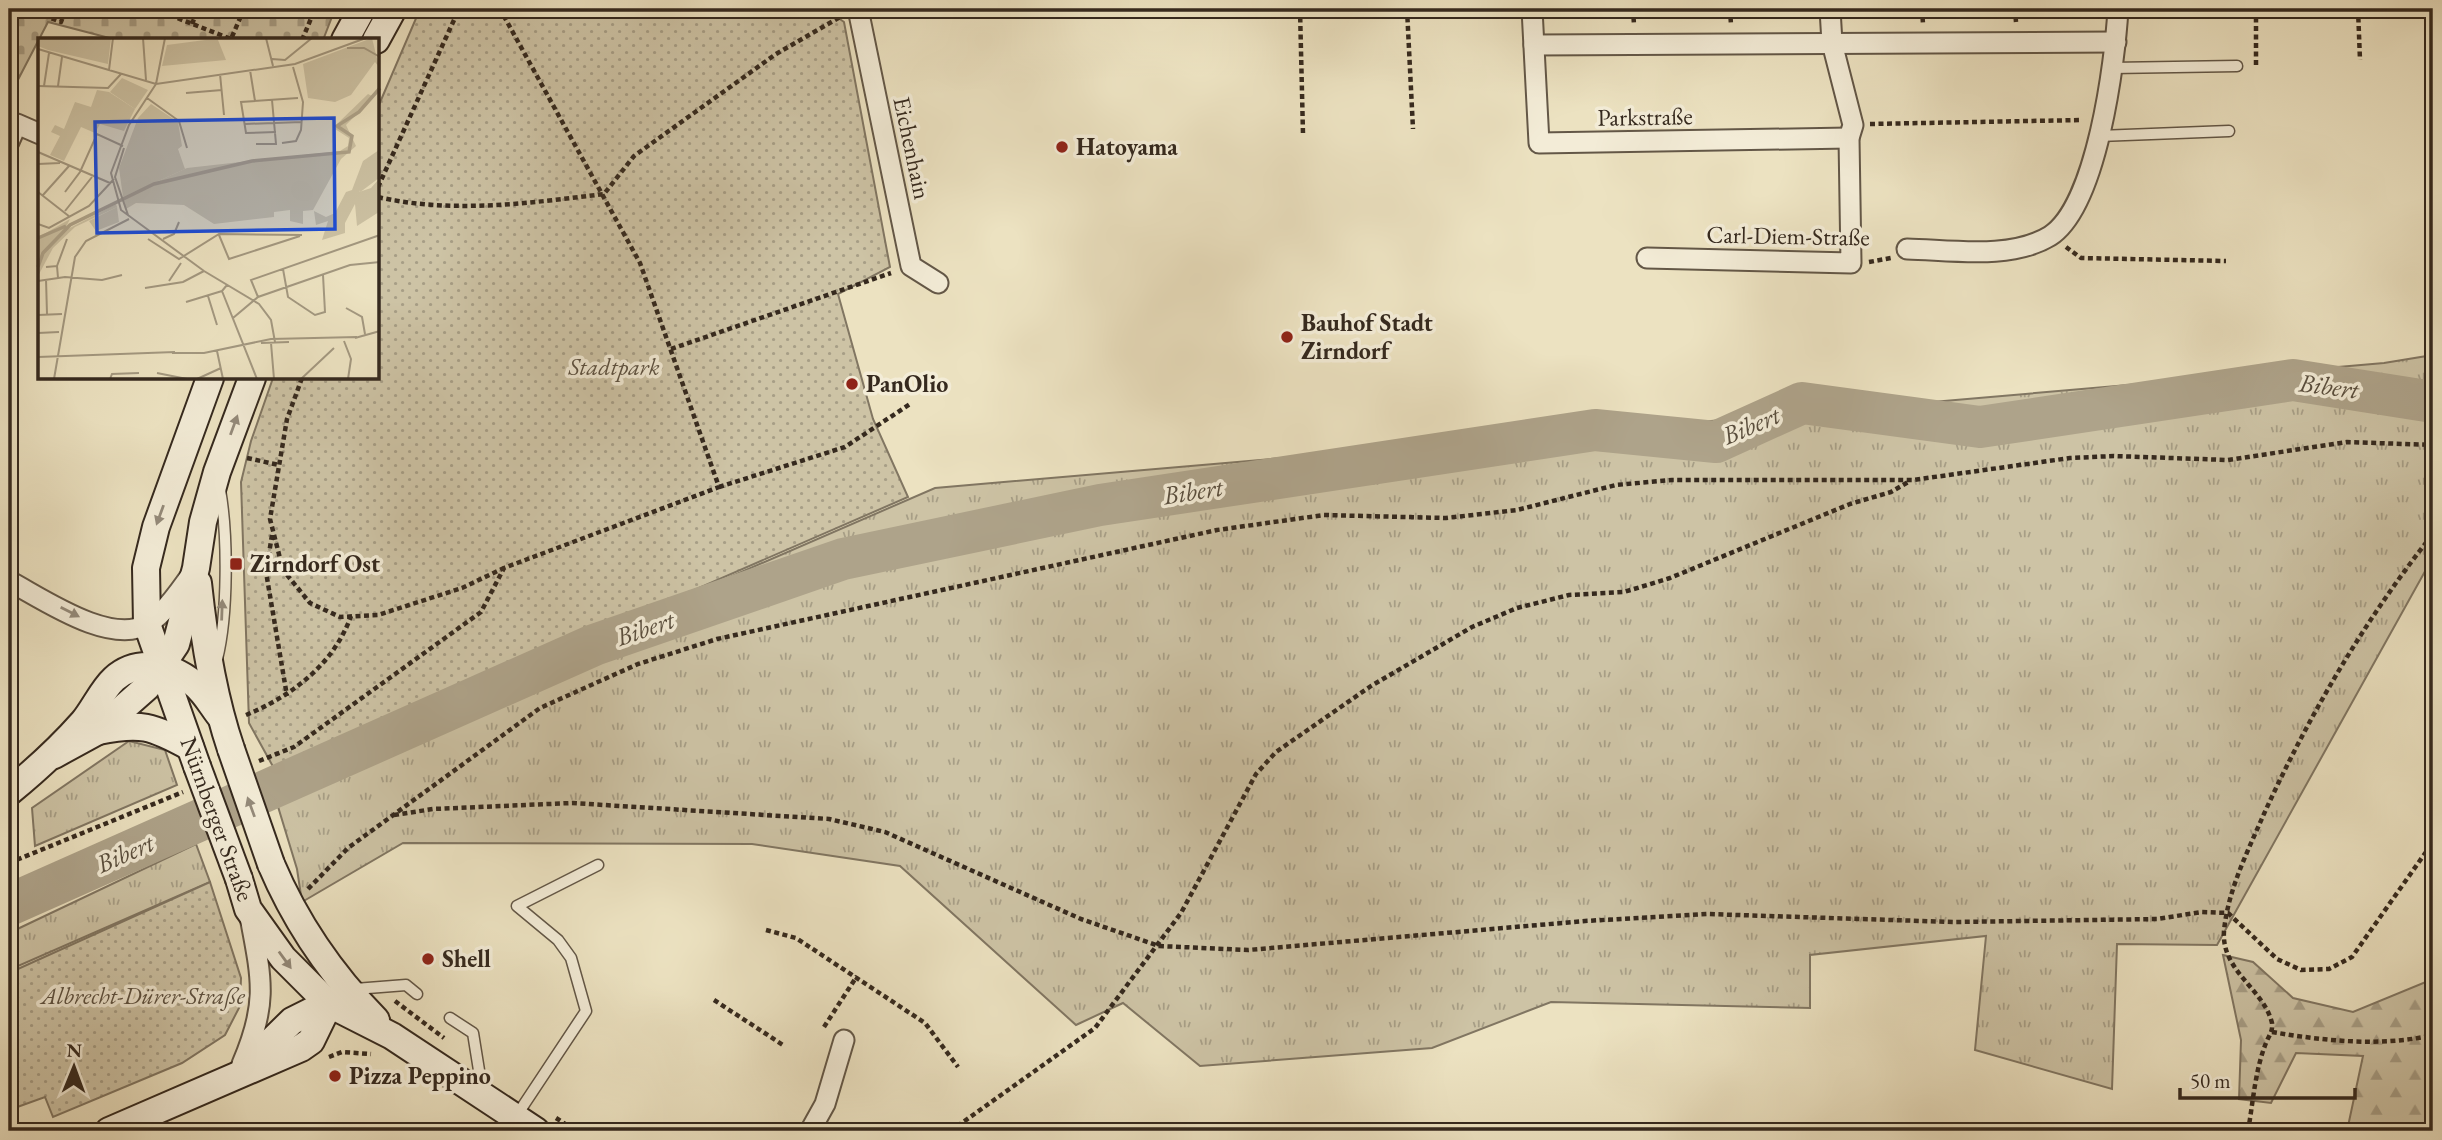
<svg xmlns="http://www.w3.org/2000/svg" width="2442" height="1140" font-family="'EB Garamond',serif">
<style>
.grass{fill:url(#grass-tufts);stroke:#817662;stroke-width:2}
.forest{fill:url(#forest-firs);stroke:#817662;stroke-width:2}
.cemetery{fill:url(#cemetery-stones);stroke:#817662;stroke-width:2}
.park{fill:url(#park-dots);stroke:#817662;stroke-width:2}
.lines{fill:none;stroke-linecap:round;stroke-linejoin:round}
.river{stroke:#aea38a;stroke-width:42}
.lane-casing{stroke:#635747;stroke-width:13}
.street-casing{stroke:#635747;stroke-width:23}
.secondary-casing{stroke:#35291e;stroke-width:30}
.path{stroke:#35291e;stroke-width:4.5;stroke-dasharray:5 3.5;stroke-linecap:butt}
.lane{stroke:#f3ecd7;stroke-width:10}
.street{stroke:#f3ecd7;stroke-width:19}
.secondary{stroke:#f3ecd7;stroke-width:26}
.secondary-bridge-casing{stroke:#35291e;stroke-width:30;stroke-linecap:butt}
.secondary-bridge{stroke:#f3ecd7;stroke-width:26}
.oneway{fill:#948a7a}
.poi-dot{fill:#8f2418;stroke:#f3ecd7;stroke-width:2.5}
.labels{text-anchor:middle;stroke-width:7;stroke-linejoin:round;paint-order:stroke}
.street-label{font-size:24px;fill:#35291e;stroke:#f3ecd7}
.poi-label{font-size:24px;font-weight:bold;fill:#35291e;stroke:#f3ecd7;text-anchor:start}
.park-label{font-size:24px;font-style:italic;fill:#5b5040;stroke:#f3ecd7}
.water-label{font-size:26px;font-style:italic;fill:#594e3e;stroke:#f3ecd7}
.inset-river{fill:none;stroke:#aea38a;stroke-width:3.5}
.inset-road{fill:none;stroke:#a39880;stroke-width:2}
.view{fill:#1d4ed8;fill-opacity:0.15;stroke:#1d4ed8;stroke-width:3.5}
.inset-edge{fill:none;stroke:#35291e;stroke-width:3.5}
</style>
<defs>
<pattern id="grass-tufts" width="24" height="20" patternUnits="userSpaceOnUse" patternTransform="scale(1.75)"><rect width="24" height="20" fill="#cdc3a5"/><path d="M3 7l-1-3M5 7V3M7 7l1-3M15 17l-1-3M17 17v-4M19 17l1-3" fill="none" stroke="#a79e86"/></pattern>
<pattern id="forest-firs" width="22" height="20" patternUnits="userSpaceOnUse" patternTransform="scale(1.75)"><rect width="22" height="20" fill="#cdc3a5"/><path d="M5 1l3.5 6h-7zM16 11l3.5 6h-7z" fill="#a79e86"/></pattern>
<pattern id="cemetery-stones" width="16" height="16" patternUnits="userSpaceOnUse" patternTransform="scale(1.75)"><rect width="16" height="16" fill="#cdc3a5"/><path d="M2 7V4a2 2 0 0 1 4 0v3zM10 15v-3a2 2 0 0 1 4 0v3z" fill="#a79e86"/></pattern>
<pattern id="park-dots" width="8" height="8" patternUnits="userSpaceOnUse" patternTransform="scale(1.75)"><rect width="8" height="8" fill="#cdc3a5"/><path d="M2 2h.1M6 6h.1" fill="none" stroke="#a79e86" stroke-width="1.8" stroke-linecap="round"/></pattern>
</defs>
<rect width="100%" height="100%" fill="#ece2c1"/>
<filter id="stains"><feTurbulence type="fractalNoise" baseFrequency=".00286" numOctaves="4"/><feColorMatrix values="0 0 0 0 .2 0 0 0 0 .09 0 0 0 0 .02 0 0 0 .5 -.17"/></filter>
<radialGradient id="worn" r=".72"><stop offset=".6" stop-color="#630" stop-opacity="0"/><stop offset="1" stop-color="#630" stop-opacity=".3"/></radialGradient>
<g class="grass">
<path d="M2433,355V557L2217,945L2117,944L2112,1089L1975,1050L1986,936L1810,955V1008L1551,1002L1432,1048L1200,1066L1123,1003L1076,1025L900,866L752,844L403,843L302,902L297,869L269,777L935,488L2384,363Z"/>
<path d="M129,741L165,750L177,785L35,846L32,808Z"/>
<path d="M196,844L210,882L9,970V933Z"/>
</g>
<path class="forest" d="M2223,955L2253,962L2293,998L2353,1012L2433,979V1131H2347L2363,1056L2296,1053L2271,1103L2239,1099L2241,1040Z"/>
<path class="cemetery" d="M9,9H335L323,40H117L48,22L9,97Z"/>
<g class="park">
<path d="M420,9H826L844,22L890,267L838,294L873,419L908,497L276,772L249,723L241,482L251,441L273,378H378V107Z"/>
<path d="M210,882L241,978L240,1006L225,1035L182,1063L53,1117L45,1097L9,1110V973Z"/>
</g>
<g class="lines">
<path class="river" d="M9,905L594,645L843,559L1100,505L1595,430L1716,442L1802,403L1980,427L2293,380L2433,402"/>
<defs>
<g id="lane">
<path d="M2112,68L2237,66"/>
<path d="M2099,136L2229,131"/>
<path d="M217,659C228,615 228,535 220,490"/>
<path d="M355,989L406,985L417,994"/>
<path d="M450,1018L473,1033L482,1089"/>
<path d="M517,1115L586,1011L571,958L558,940L517,906L598,865"/>
</g>
<g id="street">
<path d="M858,9L911,266L938,283"/>
<path d="M1532,9L1539,143L1849,138"/>
<path d="M1534,45L2116,42"/>
<path d="M9,142L17,124L40,134"/>
<path d="M1907,249C1951,250 2011,260 2050,236C2097,206 2115,62 2118,9"/>
<path d="M1647,258L1851,263L1849,138L1853,125L1832,43L1830,9"/>
<path d="M9,581C43,599 110,646 148,624C164,614 180,591 191,575"/>
<path d="M242,1064C268,1004 262,980 250,917"/>
<path d="M810,1131L825,1104L844,1040"/>
</g>
<g id="secondary">
<path d="M345,40L362,9"/>
<path d="M376,40L393,9"/>
<path d="M198,583C204,640 213,696 231,749"/>
<path d="M98,731C141,722 152,726 190,747"/>
<path d="M54,755L96,732L147,687L176,644L196,568L203,522L217,472L252,378"/>
<path d="M197,766L147,624L146,568L156,527L210,378"/>
<path d="M9,792C36,770 60,748 83,722C94,709 102,690 114,679C137,658 171,665 193,683C204,691 212,706 220,716"/>
<path d="M271,864C296,923 331,974 376,1020"/>
<path d="M239,879L248,909L283,958L329,1004L392,1036L536,1131"/>
<path d="M249,1063L292,1021L334,1000"/>
<path d="M109,1131L301,1048L311,1041L329,1004"/>
</g>
</defs>
<use href="#lane" class="lane-casing"/>
<use href="#street" class="street-casing"/>
<use href="#secondary" class="secondary-casing"/>
<g class="path">
<path d="M28,9L61,22L66,9"/>
<path d="M154,9L231,39L244,9"/>
<path d="M1300,9L1303,134"/>
<path d="M1407,9L1413,129"/>
<path d="M1633,9L1634,25"/>
<path d="M1730,9L1731,25"/>
<path d="M1922,9L1923,24"/>
<path d="M2015,9L2016,22"/>
<path d="M2358,9L2360,60"/>
<path d="M192,24L198,9"/>
<path d="M302,40L315,9"/>
<path d="M2256,65V9"/>
<path d="M1870,124L2082,120"/>
<path d="M378,187L459,9"/>
<path d="M378,197C451,214 531,203 604,194L634,156L776,54L840,17"/>
<path d="M2066,247L2081,258L2226,261"/>
<path d="M1869,262L1891,258"/>
<path d="M671,349L891,273"/>
<path d="M302,378L287,419L270,519L283,570L310,603L340,617L378,615L462,588L504,568"/>
<path d="M247,458L279,465"/>
<path d="M719,487L845,447L910,404"/>
<path d="M272,535L266,572L287,696"/>
<path d="M246,715C292,696 334,664 351,616"/>
<path d="M259,761L294,747L481,612L504,568L719,487L640,263L500,9"/>
<path d="M394,815L433,809L572,803L829,819L885,832L1081,919L1159,946L1248,950L1585,921L1707,914L1953,922L2157,919L2202,912L2228,913L2277,959L2301,970L2329,969L2352,957L2433,842"/>
<path d="M9,863L183,792"/>
<path d="M308,889L348,848L540,708L638,664L717,639L1217,530L1324,515L1446,518L1517,510L1616,485L1672,480H1913L2070,458L2114,456L2228,460L2347,442L2433,445"/>
<path d="M766,930L796,938L925,1023L958,1067"/>
<path d="M714,1000L783,1045"/>
<path d="M395,1001L444,1038"/>
<path d="M824,1027L857,976"/>
<path d="M2272,1032C2325,1041 2382,1047 2433,1035"/>
<path d="M329,1057L342,1052L371,1054"/>
<path d="M556,1118L576,1131"/>
<path d="M932,1131L959,1125L1095,1028L1181,913L1256,774L1276,752L1371,686L1472,627L1517,608L1569,595L1624,592L1670,578L1850,504L1891,492L1910,481"/>
<path d="M2248,1131C2253,1103 2255,1070 2266,1043C2269,1035 2273,1032 2272,1023C2264,989 2221,971 2224,931C2228,890 2247,853 2263,816C2308,717 2365,619 2433,534"/>
</g>
<use href="#lane" class="lane"/>
<use href="#street" class="street"/>
<use href="#secondary" class="secondary"/>
<defs>
<g id="secondary-bridge">
<path d="M231,749L271,864"/>
<path d="M197,766L239,879"/>
</g>
</defs>
<use href="#secondary-bridge" class="secondary-bridge-casing"/>
<use href="#secondary-bridge" class="secondary-bridge"/>
</g>
<defs><path id="oneway-solid" d="M-6-.8H1V-3.2L6.5 0L1 3.2V.8H-6Z" transform="scale(1.75)"/></defs>
<g class="oneway">
<use href="#oneway-solid" transform="translate(234 425) rotate(-70)"/>
<use href="#oneway-solid" transform="translate(160 515) rotate(110)"/>
<use href="#oneway-solid" transform="translate(222 610) rotate(-88)"/>
<use href="#oneway-solid" transform="translate(70 612) rotate(27)"/>
<use href="#oneway-solid" transform="translate(251 807) rotate(-110)"/>
<use href="#oneway-solid" transform="translate(285 960) rotate(54)"/>
</g>
<g class="poi-dot">
<circle cx="1062" cy="147" r="7"/>
<circle cx="1287" cy="337" r="7"/>
<circle cx="852" cy="384" r="7"/>
<rect x="229" y="557" width="14" height="14" rx="3.5"/>
<circle cx="428" cy="959" r="7"/>
<circle cx="335" cy="1076" r="7"/>
</g>
<g class="labels">
<g class="street-label">
<text transform="translate(1645 117) rotate(-1)" y="8">Parkstraße</text>
<text transform="translate(912 148) rotate(78)" y="8">Eichenhain</text>
<text transform="translate(1788 236) rotate(1)" y="8">Carl-Diem-Straße</text>
<text transform="translate(217 819) rotate(70)" y="8">Nürnberger Straße</text>
</g>
<g class="poi-label">
<text x="1076" y="155">Hatoyama</text>
<text x="1301" y="331">Bauhof Stadt<tspan x="1301" dy="28">Zirndorf</tspan></text>
<text x="866" y="392">PanOlio</text>
<text x="250" y="572">Zirndorf Ost</text>
<text x="442" y="967">Shell</text>
<text x="349" y="1084">Pizza Peppino</text>
</g>
<g class="park-label">
<text x="614" y="375">Stadtpark</text>
<text x="143" y="1004">Albrecht-Dürer-Straße</text>
</g>
<g class="water-label">
<text transform="translate(2329 386) rotate(7)" y="9">Bibert</text>
<text transform="translate(1751 425) rotate(-23)" y="9">Bibert</text>
<text transform="translate(1193 491) rotate(-9)" y="9">Bibert</text>
<text transform="translate(645 628) rotate(-19)" y="9">Bibert</text>
<text transform="translate(125 853) rotate(-24)" y="9">Bibert</text>
</g>
</g>
<g transform="translate(38 38)">
<rect width="341" height="341" fill="#ece2c1"/>
<path d="M334,0L341,29L337,24L313,57L297,64L270,60L265,26ZM330,56L336,59L308,87L318,108L303,121L275,172L265,173V186L252,183V172L236,174V179L176,186L146,167L98,165L88,171L85,159L149,130L302,113L310,108L311,100L297,91L299,86ZM341,122V140L321,155L325,141ZM78,166L79,169L37,189L15,210L0,238L1,199L32,181L26,193Z" fill="#cdc3a5"/>
<path d="M341,112V122L321,154L333,150L341,141V174L319,188L317,166L307,185V195L284,202L290,183L278,187L276,173L288,179L297,175L308,154L314,152L325,123Z" fill="#cdc3a5"/>
<path d="M59,52L71,54L97,71L86,93L62,86L57,95L43,89L26,123L12,117L22,98L13,94L17,87L26,91L37,64L53,69Z" fill="#cdc3a5"/>
<path d="M0,0H73L70,26L10,12L0,8ZM84,40L110,52L97,71L72,54ZM113,66L140,84L144,108L140,111L147,131L85,159L81,130L100,80ZM79,169L81,184L58,193L51,183Z" fill="#cdc3a5"/>
<path d="M167,2H180L188,22L124,28L129,7Z" fill="#cdc3a5"/>
<path class="inset-river" d="M0,200L28,188M0,229L5,215L32,187L116,146L214,123L311,114L314,98L299,88L321,74L342,50"/>
<path class="inset-road" d="M105,0L108,42M228,0L235,28M309,10H326L342,19M0,11L118,46L257,26L328,0M234,21L247,22L274,0M71,32L75,0M212,32L217,63M182,36L186,77M118,46L127,0M118,46L91,87L73,135L83,172L166,233L221,266L233,282L237,304M0,48L70,50L83,36M6,48L11,15M20,48L24,19M148,55L184,52M109,60L141,83L149,110M207,86L264,84M238,94L208,95L203,64L260,60M244,105L258,103L263,92L265,64L255,29M218,106H238L234,62M86,110L77,139L90,177M0,114L72,145M0,126L22,125M0,154L32,179M27,154L42,134L59,96L85,108M5,157L31,128M27,173L54,139M0,186L11,190L51,168L76,141M181,197L191,221L262,198M110,201L141,221L181,196L264,197M125,201L136,196L141,184M19,228L29,201M8,229L19,228L20,240M245,231L250,259L277,277L287,274L285,237M8,241L9,276M0,243L27,239L64,242L84,237M131,243L143,225M189,247L184,253L219,341M107,250L145,244L166,233M170,258L179,287M220,259L213,242L342,197M148,264L184,253M308,270L324,279L327,296M0,277L24,276M195,280L220,259L312,227L342,224M0,295L21,294M317,300L342,293M306,303L313,321L310,341M223,305L251,304M233,305L236,341M179,313L185,341M134,315H166L233,301L319,299M0,319L137,314M119,335L149,341M16,341L37,219L48,203L91,181M72,341L74,336L101,335M159,341L183,330M263,341L296,310"/>
<path class="view" d="M296,80L297,191L59,195L57,84Z"/>
<rect width="341" height="341" class="inset-edge"/>
</g>
<rect width="2442" height="1140" fill="none" stroke="#ece2c1" stroke-width="35"/>
<rect x="10" y="10" width="2421" height="1119" fill="none" stroke="#35291e" stroke-width="3.5"/>
<rect x="18" y="18" width="2407" height="1105" fill="none" stroke="#35291e" stroke-width="2"/>
<g transform="translate(74 1067) rotate(1)" stroke="#f3ecd7" stroke-width="5" paint-order="stroke">
<path d="M0-5L12 26L0 18L-12 26Z" fill="#35291e"/>
<text y="-10" font-size="19" font-weight="bold" text-anchor="middle" fill="#35291e">N</text>
</g>
<path d="M2180 1088v10h175v-10" fill="none" stroke="#35291e" stroke-width="3.5"/>
<text x="2190" y="1088" font-size="21" fill="#35291e" stroke="#f3ecd7" stroke-width="5" paint-order="stroke">50 m</text>
<rect width="100%" height="100%" filter="url(#stains)"/>
<rect width="100%" height="100%" fill="url(#worn)"/>
</svg>
